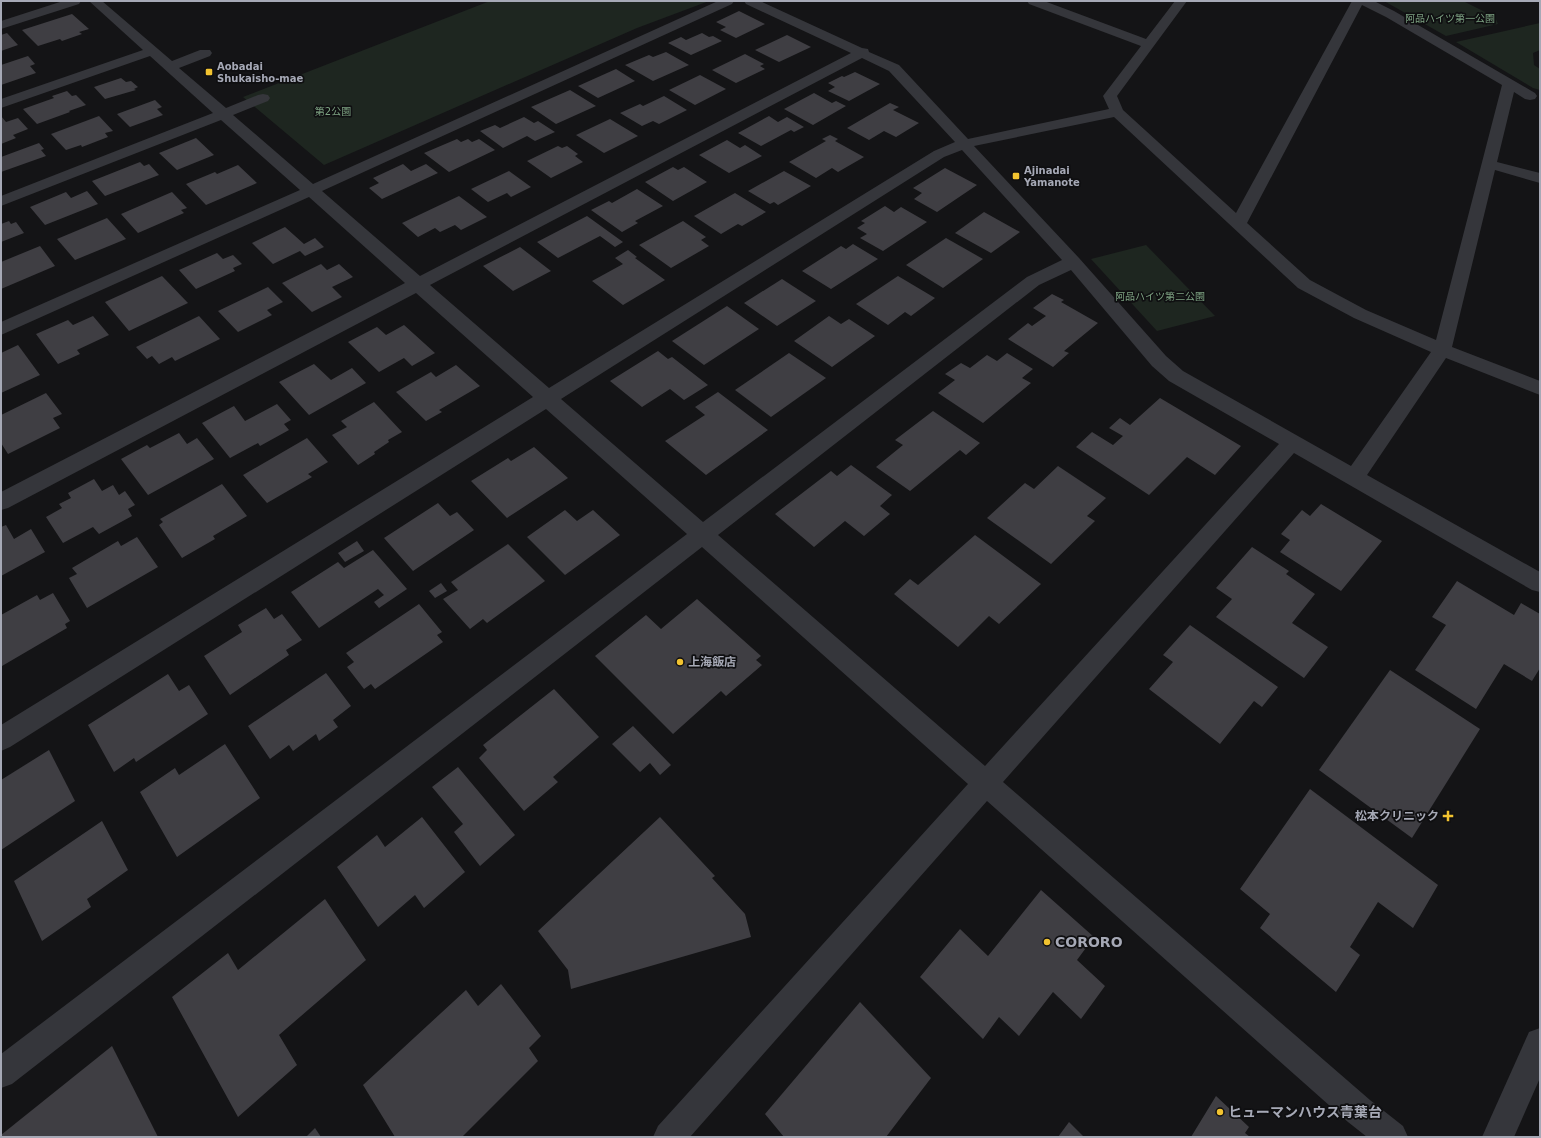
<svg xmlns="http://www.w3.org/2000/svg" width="1541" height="1138" font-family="'DejaVu Sans','Noto Sans JP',sans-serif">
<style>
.green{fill:#1e2620}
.building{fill:#3f3e43}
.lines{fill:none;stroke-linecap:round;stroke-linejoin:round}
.minor{fill:#35363b;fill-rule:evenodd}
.poi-dot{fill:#f2c330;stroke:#0f0f11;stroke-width:1.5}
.labels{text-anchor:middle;stroke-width:3.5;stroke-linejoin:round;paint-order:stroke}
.far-park-label{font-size:10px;fill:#7da282;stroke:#0f0f11}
.far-poi-label{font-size:10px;font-weight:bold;fill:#a6a9b6;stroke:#0f0f11;text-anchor:start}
.poi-label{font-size:12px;font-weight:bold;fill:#a6a9b6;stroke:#0f0f11;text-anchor:start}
.near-poi-label{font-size:14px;font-weight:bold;fill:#a6a9b6;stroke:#0f0f11;text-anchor:start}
</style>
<rect width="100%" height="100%" fill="#141416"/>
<g class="green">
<path d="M490,1H709L637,28L324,165L243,97Z"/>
<path d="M1384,1H1463L1495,17L1498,24L1446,36Z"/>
<path d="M1540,23V50L1533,53L1534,65L1540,69V90L1533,88L1456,42Z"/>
<path d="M1146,245L1215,316L1157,331L1091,259Z"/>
</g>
<g class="building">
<path d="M739,11L765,24L736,38L720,30L726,27L716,22Z"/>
<path d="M72,14L89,29L79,32L82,34L62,41L60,39L38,46L22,30Z"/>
<path d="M7,33L18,45L1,51V35Z"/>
<path d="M702,33L709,37L713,36L722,41L691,55L668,43L681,37L686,40Z"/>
<path d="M787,35L811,47L779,62L755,50Z"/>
<path d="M666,52L689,65L653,81L625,65L649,55L653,57Z"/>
<path d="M745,54L764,64L760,66L765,69L736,83L712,70Z"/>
<path d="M28,56L35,64L30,66L36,73L1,85V65Z"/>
<path d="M616,69L635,81L598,98L578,86Z"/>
<path d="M855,72L880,84L849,101L828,91L835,87L828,83L842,76L844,77Z"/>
<path d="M700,75L726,89L695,105L669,90Z"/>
<path d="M121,78L126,82L131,81L138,87L134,89L136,90L105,99L94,87Z"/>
<path d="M570,90L596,106L556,124L531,107Z"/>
<path d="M67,91L72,96L76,95L86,105L69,111L70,112L37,124L23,109L54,98L52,96Z"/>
<path d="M814,93L832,103L836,101L846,106L813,125L784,109Z"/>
<path d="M664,96L687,110L659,124L653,121L642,126L620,113L640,104L643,106Z"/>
<path d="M155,100L162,107L157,109L163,115L130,127L117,114Z"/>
<path d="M890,103L899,107L893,110L919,123L896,137L884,131L869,140L847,128Z"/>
<path d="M1,116L6,122L18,118L28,129L13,135L16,138L1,144Z"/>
<path d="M99,116L113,131L105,133L108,137L82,147L81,145L66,150L51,134Z"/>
<path d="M769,116L778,122L787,117L804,127L794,132L791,130L761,146L738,133Z"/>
<path d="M524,117L534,123L538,121L555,132L535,141L527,136L503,148L480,131L495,125L500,128Z"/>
<path d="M610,119L638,136L604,153L576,135Z"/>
<path d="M830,135L838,139L835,141L864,157L838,172L832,168L816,178L789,162L826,141L822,139Z"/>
<path d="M196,138L214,155L177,170L159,153Z"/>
<path d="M457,139L461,142L468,139L472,142L479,139L495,150L449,172L424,153Z"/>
<path d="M727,140L740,148L745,145L762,156L729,173L699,155Z"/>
<path d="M39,143L44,149L41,150L46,156L1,172V157Z"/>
<path d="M558,146L562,148L567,146L578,154L575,156L583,162L551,178L527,161Z"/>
<path d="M140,162L144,166L149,164L159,175L105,196L92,181Z"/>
<path d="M403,164L411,171L426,164L438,173L382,199L369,188L379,183L373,178Z"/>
<path d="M238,165L257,183L206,205L186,184L215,172L217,174Z"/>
<path d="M673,167L678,170L684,167L707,182L673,201L645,182Z"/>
<path d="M945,168L977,185L937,212L914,199L922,193L913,188Z"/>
<path d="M509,171L531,187L511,197L507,193L488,202L471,189Z"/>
<path d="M784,171L811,186L778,205L774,202L770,204L748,191Z"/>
<path d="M637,189L663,206L635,221L638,223L622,232L591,210L609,201L612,203Z"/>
<path d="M87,191L98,204L45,225L30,207L66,192L71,198Z"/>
<path d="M172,192L187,208L181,210L184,213L138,233L121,214Z"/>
<path d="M735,193L766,212L742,226L738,224L721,234L694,216Z"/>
<path d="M459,196L487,217L461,230L455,225L440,232L435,228L418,237L402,223Z"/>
<path d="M885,206L894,212L901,207L927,222L883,251L860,238L867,234L857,228L865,223L861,221Z"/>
<path d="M984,212L1020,232L991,253L955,233Z"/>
<path d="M587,216L623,242L615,247L600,236L558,258L537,242Z"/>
<path d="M107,218L126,239L75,260L57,239Z"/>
<path d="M9,221L11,224L16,222L24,233L1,242V224Z"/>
<path d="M683,221L706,237L701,240L709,246L671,268L639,245Z"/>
<path d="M285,227L304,244L315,238L324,247L305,256L300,251L273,264L252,243Z"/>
<path d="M946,238L983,259L943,288L906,265Z"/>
<path d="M853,244L878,259L831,289L802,271L841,246L846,249Z"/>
<path d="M40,246L55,266L1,289V262Z"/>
<path d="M520,247L551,271L513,291L483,266Z"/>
<path d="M628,250L637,257L635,258L665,280L623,305L592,281L623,264L615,258Z"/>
<path d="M217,253L223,259L233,255L242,264L233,268L235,271L196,289L179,270Z"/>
<path d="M321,264L327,270L339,264L353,277L332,287L342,297L312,312L282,283Z"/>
<path d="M162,276L188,303L129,331L105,302Z"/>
<path d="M898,276L935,298L911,316L905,312L888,325L856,304Z"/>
<path d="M782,279L816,301L777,326L744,303Z"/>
<path d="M268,287L283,302L267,310L272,315L238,332L218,311Z"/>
<path d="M1052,294L1064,300L1061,302L1098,323L1064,351L1069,353L1053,367L1008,339L1028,323L1032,326L1046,316L1033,308Z"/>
<path d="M727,306L759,329L704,365L672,341Z"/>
<path d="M93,316L109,335L77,350L80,354L58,364L36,334L68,320L73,325Z"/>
<path d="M199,316L220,339L175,361L172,357L159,364L152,356L147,359L136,347Z"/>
<path d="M829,316L841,324L849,319L875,336L832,367L794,341Z"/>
<path d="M404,325L435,353L412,366L404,358L379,372L348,342L377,327L386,335Z"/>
<path d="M18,345L40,375L1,393V353Z"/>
<path d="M658,351L668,359L672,357L708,385L684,400L670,389L642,407L610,381Z"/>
<path d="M789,353L826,378L771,417L735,390Z"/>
<path d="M1007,353L1033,369L1022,378L1031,383L983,423L938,393L955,380L945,374L961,363L970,368L987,355L997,361Z"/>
<path d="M314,364L331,380L352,368L366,383L309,415L279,382Z"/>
<path d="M456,365L480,386L439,410L442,412L426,421L396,392L431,372L436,377Z"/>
<path d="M718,392L768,430L706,475L665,441L705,415L695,407Z"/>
<path d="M46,393L62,414L53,418L60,428L8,454L1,443V415Z"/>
<path d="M1160,398L1241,446L1215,475L1187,457L1149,495L1076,447L1092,432L1113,445L1123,436L1109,428L1120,418L1130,425Z"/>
<path d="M374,402L402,432L388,440L389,442L374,452L375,454L358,465L332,435L347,427L341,421Z"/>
<path d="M277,404L291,420L284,424L289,430L260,446L258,443L230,458L202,423L234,406L245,421Z"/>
<path d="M933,411L980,443L966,455L960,450L910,491L876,467L903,445L895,440Z"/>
<path d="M179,433L187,444L197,438L214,459L148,495L121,459L147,445L150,448Z"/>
<path d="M307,438L328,462L308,474L312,477L267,503L243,475Z"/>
<path d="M534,447L568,478L507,518L471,481L508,458L511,461Z"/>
<path d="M851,465L892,495L880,506L890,514L864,536L845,521L814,547L775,514L831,471L837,476Z"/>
<path d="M1058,466L1106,498L1087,516L1095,521L1051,564L987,518L1025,483L1034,489Z"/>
<path d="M94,479L102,491L113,485L119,495L125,491L135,505L128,509L132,516L99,534L93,527L63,543L46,517L62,508L59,504L71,498L68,493Z"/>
<path d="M222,484L247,516L213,536L215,539L182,558L159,525L163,522L160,519Z"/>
<path d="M438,503L450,516L457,512L474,530L413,571L384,538Z"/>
<path d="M1321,504L1382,541L1341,591L1280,552L1290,540L1281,534L1302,510L1310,516Z"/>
<path d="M565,510L577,521L593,510L620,535L565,575L527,537Z"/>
<path d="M6,525L14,539L31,529L45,552L1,576V527Z"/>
<path d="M975,535L1041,584L999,624L989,616L958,647L894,594L910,579L918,585Z"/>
<path d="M137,537L158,567L87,608L69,578L77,574L72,568L118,541L121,546Z"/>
<path d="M357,541L364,551L345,562L338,553Z"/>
<path d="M508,544L545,581L487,623L483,619L470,629L443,599L458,590L451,582Z"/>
<path d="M1252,547L1289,571L1286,574L1315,594L1292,623L1328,647L1304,678L1216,617L1232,599L1216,588Z"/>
<path d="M373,550L407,589L379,608L374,602L384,595L378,589L319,628L291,592L338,562L344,568Z"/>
<path d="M1457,581L1514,615L1521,603L1540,614V668L1532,681L1504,664L1476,709L1415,670L1446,625L1432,617Z"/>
<path d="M441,583L447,591L435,598L429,591Z"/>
<path d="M53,593L70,621L65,624L67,628L2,666L1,615L37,595L40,600Z"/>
<path d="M697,599L761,656L756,660L762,665L726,696L721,691L673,734L595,656L646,615L661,629Z"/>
<path d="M419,604L442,632L437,635L443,642L375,689L371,684L364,689L347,667L354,662L346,653Z"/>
<path d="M266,608L274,619L282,614L302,640L286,650L289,655L230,695L204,656L242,632L238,625Z"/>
<path d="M1190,625L1278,687L1262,707L1254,701L1220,744L1149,689L1173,662L1163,655Z"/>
<path d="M1390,670L1480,729L1412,838L1319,770Z"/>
<path d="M326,673L351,706L333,720L338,727L319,741L316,734L293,751L289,745L270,759L248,726Z"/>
<path d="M168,674L179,691L189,685L208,714L136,762L134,758L114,772L88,725Z"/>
<path d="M554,689L599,737L553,777L558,782L524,811L479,758L487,750L483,745Z"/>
<path d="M633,726L671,765L660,775L650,763L640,772L612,744Z"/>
<path d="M225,744L260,798L177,857L140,792L175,768L179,775Z"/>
<path d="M49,750L75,801L1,850V780Z"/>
<path d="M458,767L515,835L480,866L454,832L463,824L432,787Z"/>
<path d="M1310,789L1438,885L1413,928L1378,902L1350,947L1360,955L1336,992L1260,928L1270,914L1240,889Z"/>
<path d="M422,817L465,872L424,908L415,895L378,927L337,867L377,835L385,847Z"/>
<path d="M660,817L715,876L712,878L745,914L751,937L571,989L568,970L538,931Z"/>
<path d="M102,821L128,870L87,899L91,907L42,941L14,881Z"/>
<path d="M1041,890L1094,937L1077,960L1105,986L1081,1019L1053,992L1019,1036L999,1017L983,1039L920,977L960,929L988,956Z"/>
<path d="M325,899L366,960L279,1035L297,1065L238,1117L172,997L228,953L238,970Z"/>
<path d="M501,984L541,1036L529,1048L538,1061L462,1137H395L363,1085L466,990L478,1006Z"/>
<path d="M860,1002L931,1078L886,1137H784L765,1114Z"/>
<path d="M112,1046L158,1137H1V1135Z"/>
<path d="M1216,1096L1249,1127L1245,1133L1250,1137H1191Z"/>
<path d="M1069,1122L1084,1137H1058Z"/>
<path d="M315,1128L321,1137H306Z"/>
</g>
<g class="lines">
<g class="minor">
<path d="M63,1H81L79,4L1,29V21Z"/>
<path d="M89,1H102L172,61L200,50H210L212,53L210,56L179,68L226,108L258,95L263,94L268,95L270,98L268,101L233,115L313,184L718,1H734L732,4L322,191L420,276L851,53L746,4L744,1H760L862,48L868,49L869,52L899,65L968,139L1109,109L1103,96L1141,46L1029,4L1027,1H1044L1146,39L1175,1H1187L1117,96L1123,110L1236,213L1352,1H1374L1394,11L1535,93L1537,96L1535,99L1530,100L1525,99L1514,92L1497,162L1540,173V183L1495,170L1452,347L1540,381V395L1446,358L1367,475L1540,572V592L1532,590L1294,453L1003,782L1370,1100L1403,1126L1408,1137H1367L1348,1122L987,801L690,1137H653L658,1126L968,784L702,547L12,1084L1,1088V1054L687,534L546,409L10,747L1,751V725L533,397L416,293L8,508L1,510V492L405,283L309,197L1,335V322L300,190L221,120L1,206V196L213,113L150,56L1,108V99L143,50ZM1362,5L1386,17L1502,85L1436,340L1366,310L1310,280L1247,223ZM862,58L889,71L955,142L934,151L549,388L430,285ZM1114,117L1298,288L1354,318L1431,352L1351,466L1183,371L1166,356L1079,258L974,146ZM962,150L1062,260L1027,277L703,522L561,399L944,157ZM1071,270L1152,366L1169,381L1279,444L985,766L718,535L1039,285Z"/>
<path d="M1540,1028V1078L1514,1137H1482L1529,1032Z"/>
</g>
</g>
<g class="poi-dot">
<rect x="205" y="68" width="8" height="8" rx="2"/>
<rect x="1012" y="172" width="8" height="8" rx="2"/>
<circle cx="680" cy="662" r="4"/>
<path d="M1446 810h4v4h4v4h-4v4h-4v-4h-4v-4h4z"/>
<circle cx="1047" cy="942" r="4"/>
<circle cx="1220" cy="1112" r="4"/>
</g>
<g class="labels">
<g class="far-park-label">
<text x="1450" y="22">阿品ハイツ第一公園</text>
<text x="333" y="115">第2公園</text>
<text x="1160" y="300">阿品ハイツ第二公園</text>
</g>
<g class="far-poi-label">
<text x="217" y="70">Aobadai<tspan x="217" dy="12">Shukaisho-mae</tspan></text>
<text x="1024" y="174">Ajinadai<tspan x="1024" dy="12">Yamanote</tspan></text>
</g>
<g class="poi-label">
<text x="688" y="666">上海飯店</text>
<text x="1439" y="820" text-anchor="end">松本クリニック</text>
</g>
<g class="near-poi-label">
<text x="1055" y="947">CORORO</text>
<text x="1228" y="1117">ヒューマンハウス青葉台</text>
</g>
</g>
<rect width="1541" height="1138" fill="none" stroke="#a6a9b6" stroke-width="4"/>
</svg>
